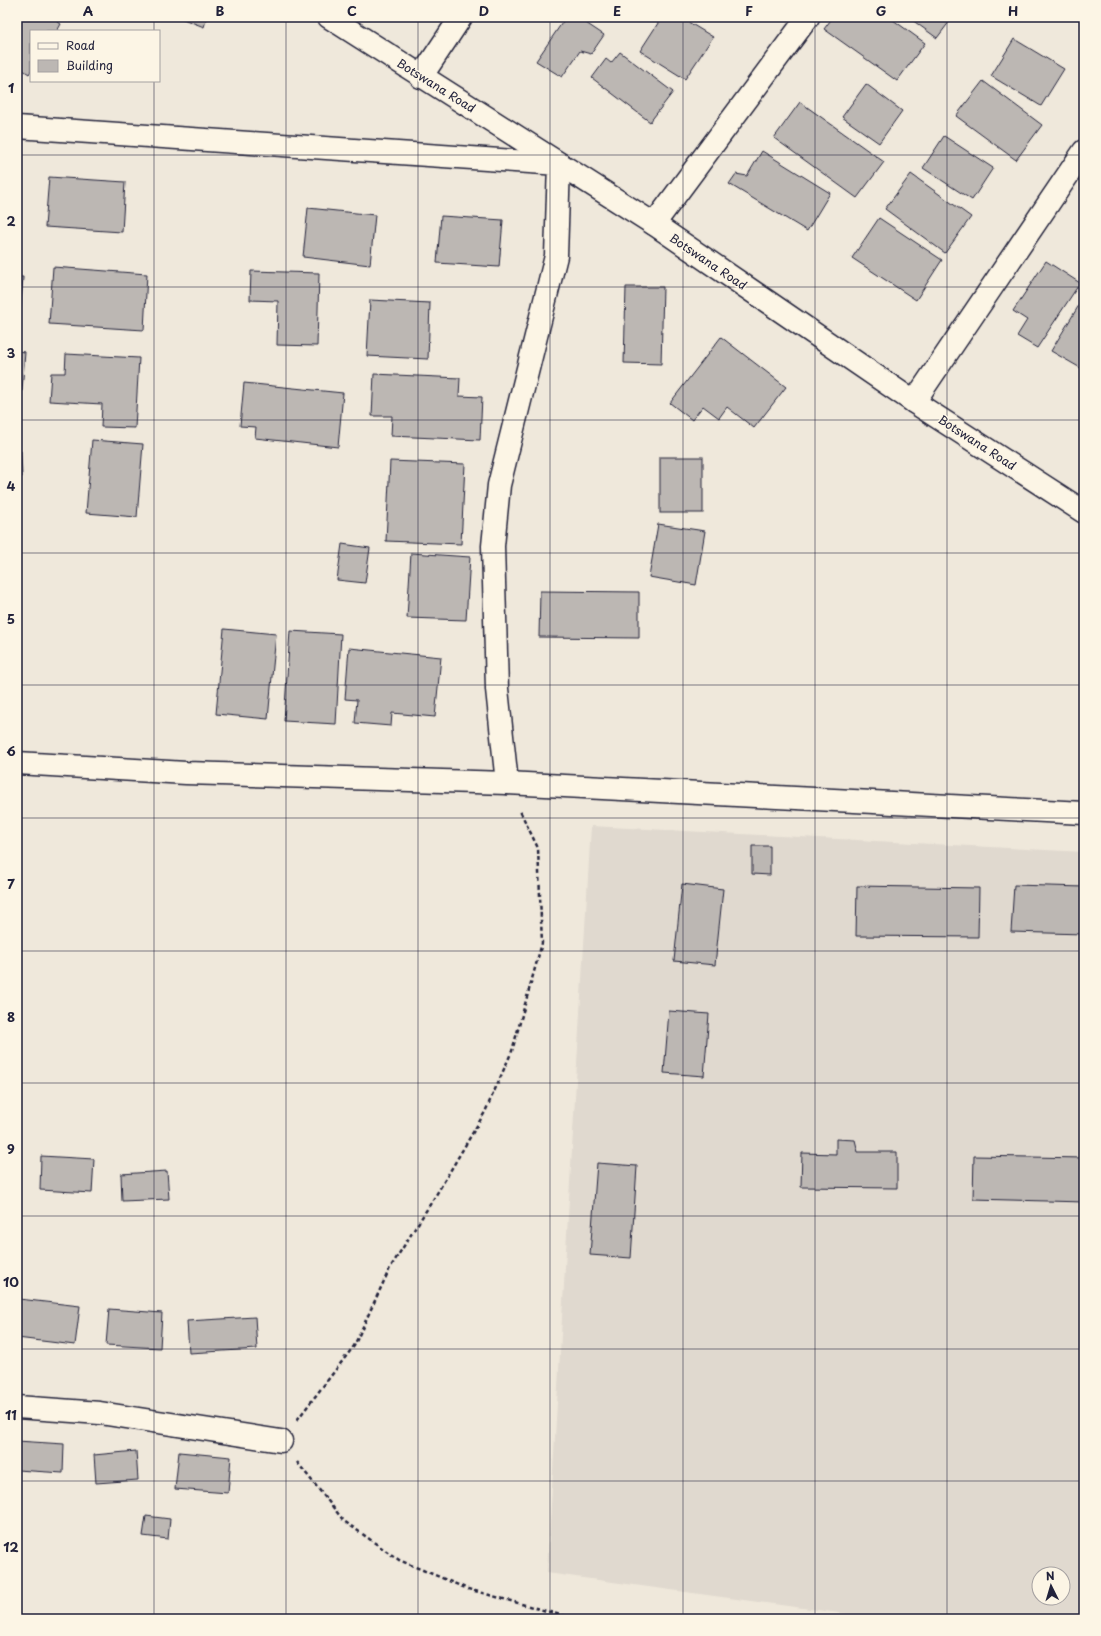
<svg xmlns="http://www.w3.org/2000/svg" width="1101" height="1636" font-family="'Playpen Sans',sans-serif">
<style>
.built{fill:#e0d9cf;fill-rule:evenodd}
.building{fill:#bcb7b3;stroke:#22223b}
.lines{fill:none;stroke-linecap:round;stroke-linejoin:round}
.minor-casing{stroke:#22223b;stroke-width:25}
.path{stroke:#22223b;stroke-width:2.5;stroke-dasharray:4 3;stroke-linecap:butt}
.minor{stroke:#fcf5e5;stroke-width:22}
.grid{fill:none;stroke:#22223b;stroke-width:1;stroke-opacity:0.55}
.labels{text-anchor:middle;stroke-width:3;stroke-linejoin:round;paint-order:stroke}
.street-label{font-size:12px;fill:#22223b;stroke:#fcf5e5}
.neatline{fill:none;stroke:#22223b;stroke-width:1.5}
.grid-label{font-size:13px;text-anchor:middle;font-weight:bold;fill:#22223b}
</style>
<rect width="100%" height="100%" fill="#efe8db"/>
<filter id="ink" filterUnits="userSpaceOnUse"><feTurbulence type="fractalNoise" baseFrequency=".025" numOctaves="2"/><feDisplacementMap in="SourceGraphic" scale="8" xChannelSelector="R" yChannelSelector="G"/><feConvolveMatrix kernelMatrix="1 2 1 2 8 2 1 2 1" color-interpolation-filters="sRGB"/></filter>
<g filter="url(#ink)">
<path class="built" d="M591,826L1084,852V1619H883L547,1573ZM1039,1574H1063V1598H1039Z"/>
<g class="building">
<path d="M17,17H51L61,24L57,31H31V71L29,74L17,66Z"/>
<path d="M178,17H207L204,27Z"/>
<path d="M566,17H577L604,35L591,54L580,51L562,77L536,61Z"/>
<path d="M631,17H642L639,22Z"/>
<path d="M662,17H680L713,37L685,79L640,51Z"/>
<path d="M833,17H889L925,43L897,81L824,29Z"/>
<path d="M908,17H953L937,38Z"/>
<path d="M1014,39L1064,69L1041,106L991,76Z"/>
<path d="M620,52L673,92L650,122L592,78L606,59L611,63Z"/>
<path d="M983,81L1042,125L1016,160L956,116Z"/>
<path d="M866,84L902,111L879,143L842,117Z"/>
<path d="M800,102L884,162L857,198L774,138Z"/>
<path d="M944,136L993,168L972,200L923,168Z"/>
<path d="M762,151L830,193L807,231L729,184L736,174L747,176Z"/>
<path d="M911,174L971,217L945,253L885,209Z"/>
<path d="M49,177L125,182L122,232L45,227Z"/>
<path d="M308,208L375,215L370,265L303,257Z"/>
<path d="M441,216L503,220L499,267L437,263Z"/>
<path d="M879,218L942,260L916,300L852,258Z"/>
<path d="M1046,261L1080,283L1037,348L1017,336L1027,320L1013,311Z"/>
<path d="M53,267L147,274L144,330L49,324Z"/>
<path d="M251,271L319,273L317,346L277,345L278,301L250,300Z"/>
<path d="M17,277H23L19,328H17Z"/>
<path d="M626,287H663L661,364L624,363Z"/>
<path d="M1084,297V370L1051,351Z"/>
<path d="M370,300L430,303L428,359L367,356Z"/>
<path d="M721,337L786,387L754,428L727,407L719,418L703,406L692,420L670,403Z"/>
<path d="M17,351L25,352L22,391L17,390Z"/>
<path d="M66,354L139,358L135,428L101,427L102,404L49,401L51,373H65Z"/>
<path d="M374,374L460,378L459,396L482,397L480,440L391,436L392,416H372Z"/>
<path d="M244,383L343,393L338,447L255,438L256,427L240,426Z"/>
<path d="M92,440L143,444L137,517L86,513Z"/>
<path d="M21,451L22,477H17V452Z"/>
<rect x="660" y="457" width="43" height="56"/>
<path d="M390,461L465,464L461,544L386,541Z"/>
<path d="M658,524L705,531L696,585L649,577Z"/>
<path d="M342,544L370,548L365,583L337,580Z"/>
<path d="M411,553L470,557L466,620L407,618Z"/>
<path d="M540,591L639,592V638L539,637Z"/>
<path d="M224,629L276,634L268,719L216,714Z"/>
<path d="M290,631L341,634L336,724L284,721Z"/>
<path d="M349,648L441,657L435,717L392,713L391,726L355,723L357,700L345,699Z"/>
<path d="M752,846H770V875L752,874Z"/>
<path d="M682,884L723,889L715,965L674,961Z"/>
<path d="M1014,885L1084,887V934L1011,932Z"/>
<path d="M857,886L979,888L978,937L856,936Z"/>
<path d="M669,1011L709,1014L704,1076L664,1073Z"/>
<path d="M836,1139L855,1140L858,1152H897V1188L801,1187L802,1153L836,1154Z"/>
<path d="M41,1156L94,1159L92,1193L40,1190Z"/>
<path d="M974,1156L1084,1158V1202L973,1199Z"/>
<path d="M597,1163L637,1166L631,1258L590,1255Z"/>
<path d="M167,1171L169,1199L122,1201L121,1174Z"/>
<path d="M19,1299L80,1306L75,1345L17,1338Z"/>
<path d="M109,1309L162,1313L160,1348L106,1345Z"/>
<path d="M255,1317L257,1349L189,1353L187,1321Z"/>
<path d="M17,1441L64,1444L63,1473L17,1470Z"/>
<path d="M136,1451L138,1480L96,1483L94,1455Z"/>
<path d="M179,1452L231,1457L228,1493L175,1489Z"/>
<path d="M146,1516L170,1519L168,1539L143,1536Z"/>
</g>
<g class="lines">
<defs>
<g id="minor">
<path d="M329,17L654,224L914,402L1084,512"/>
<path d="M421,77L461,17"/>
<path d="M17,127L559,164L556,256L499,485L493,546L497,689L507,783"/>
<path d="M654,224L808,17"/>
<path d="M914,402L1084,151"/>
<path d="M17,763L186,773L507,783L1084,813"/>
<path d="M17,1407L100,1413L281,1441"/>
</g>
</defs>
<use href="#minor" class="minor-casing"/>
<g class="path">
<path d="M297,1420L354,1346L390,1268L436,1195L485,1112L512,1051L542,943L538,848L520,811"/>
<path d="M297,1462L344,1521L399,1560L468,1589L575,1619"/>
</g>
<use href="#minor" class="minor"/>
</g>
</g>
<path class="grid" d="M154,17V31M286,17V1619M418,17V1619M550,17V1619M683,17V1619M815,17V1619M947,17V1619M154,81V1619M17,155H1084M17,287H1084M17,420H1084M17,553H1084M17,685H1084M17,818H1084M17,951H1084M17,1083H1084M17,1216H1084M17,1349H1084M17,1481H1084"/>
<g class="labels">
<g class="street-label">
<text transform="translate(436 86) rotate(32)" y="4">Botswana Road</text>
<text transform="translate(708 262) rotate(34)" y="4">Botswana Road</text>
<text transform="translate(977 443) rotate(33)" y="4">Botswana Road</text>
</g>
</g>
<rect width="1101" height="1636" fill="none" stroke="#fcf5e5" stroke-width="44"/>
<rect x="30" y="30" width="130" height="52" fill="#fcf5e5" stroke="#a5a1a1"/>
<rect x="38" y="43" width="20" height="6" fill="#fcf5e5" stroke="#a5a1a1"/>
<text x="66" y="50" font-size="12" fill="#22223b">Road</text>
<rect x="38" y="60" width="20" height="12" fill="#bcb7b3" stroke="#a5a1a1"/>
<text x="66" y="70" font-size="12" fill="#22223b">Building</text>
<g transform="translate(1051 1586) rotate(355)"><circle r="19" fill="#fcf5e5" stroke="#a5a1a1"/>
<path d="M0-3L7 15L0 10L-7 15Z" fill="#22223b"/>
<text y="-6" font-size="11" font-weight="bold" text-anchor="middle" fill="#22223b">N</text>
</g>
<rect x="22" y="22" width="1057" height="1592" class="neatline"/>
<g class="grid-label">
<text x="88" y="16">A</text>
<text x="220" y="16">B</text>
<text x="352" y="16">C</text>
<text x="484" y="16">D</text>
<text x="617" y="16">E</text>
<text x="749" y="16">F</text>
<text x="881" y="16">G</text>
<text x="1013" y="16">H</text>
<text x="11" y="93">1</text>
<text x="11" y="226">2</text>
<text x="11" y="358">3</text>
<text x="11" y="491">4</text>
<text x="11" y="624">5</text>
<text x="11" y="756">6</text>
<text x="11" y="889">7</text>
<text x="11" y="1022">8</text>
<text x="11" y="1154">9</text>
<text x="11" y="1287">10</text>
<text x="11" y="1420">11</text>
<text x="11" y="1552">12</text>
</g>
</svg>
